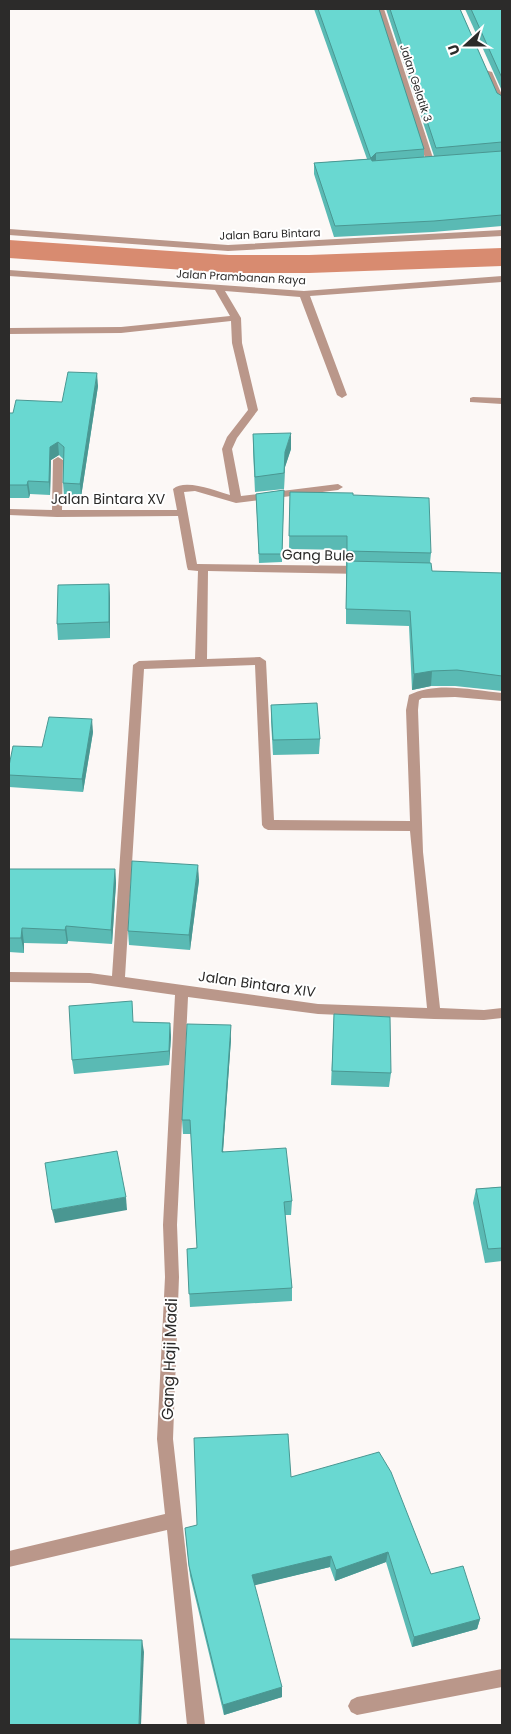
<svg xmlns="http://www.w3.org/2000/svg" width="511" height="1734" font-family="Poppins,sans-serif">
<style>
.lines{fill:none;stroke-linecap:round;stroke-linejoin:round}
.canal{fill:#d88b70;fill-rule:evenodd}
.minor{fill:#ba978a;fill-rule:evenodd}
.wall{fill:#5abab4}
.shaded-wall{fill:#4a9792}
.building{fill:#69d8d1;stroke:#4a9792}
.labels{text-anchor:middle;stroke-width:4;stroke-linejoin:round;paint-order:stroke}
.far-street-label{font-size:11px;fill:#2c2b2a;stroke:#fff}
.street-label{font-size:14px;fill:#2c2b2a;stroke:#fff}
.near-street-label{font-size:16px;fill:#2c2b2a;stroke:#fff}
</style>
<rect width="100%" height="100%" fill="#fcf8f6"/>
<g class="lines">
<path class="canal" d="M9,240L229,255H309L502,248V266L309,273H229L9,258Z"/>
<g class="minor">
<path d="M376,9H384L435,164L434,166L427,164Z"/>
<path d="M485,70L492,72L502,95V105L498,103L484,72Z"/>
<path d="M9,229L228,245L502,230V236L228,251L9,235Z"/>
<path d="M9,270L304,291L502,276V282L310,296L347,395L342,398L337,395L300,297L225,291L241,318L242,343L258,410L237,438L232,449L241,496L338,484L343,487L338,490L236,503L195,491L184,492L197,564L363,566L368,570L363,574L208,571L207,659L260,657L266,661L274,820L410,821L406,710L409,695C436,681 473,690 502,693V701L455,697L422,698L419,700L418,710L423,852L440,1008L484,1010L502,1008V1018L484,1020L434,1019L318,1014L188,997L177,1225L179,1277L173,1439L205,1725H187L167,1530L9,1567V1551L165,1514L157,1439L165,1277L163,1225L175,995L90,983L9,982V972L90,973L112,976L133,665L139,661L195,659L198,571L188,570L187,567L178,516L57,517L9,515V509L52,510L53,460L58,457L63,460L62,510H177L173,489C185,478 216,491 230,495L222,449L227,437L248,410L232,343L231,321L121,333L9,334V328L121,327L230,316L215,290L9,276ZM255,665L262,825L264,828L268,830L410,831L427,1008L318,1004L125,977L144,669Z"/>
<path d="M473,397L502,398V404L470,402V398Z"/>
<path d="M502,1669V1687L357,1715L351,1712L348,1706L351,1700L357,1697Z"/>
</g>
</g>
<g class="wall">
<path d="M314,9H379L424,149V157L434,156L386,9H460L497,93L502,96V226L433,232L334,237L314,174V163L367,159Z"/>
<path d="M465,9H502V91Z"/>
<path d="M98,386L81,497L64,496L63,483V459L59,455L51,460L50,495L30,494L29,498H9V413H13L62,402Z"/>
<path d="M253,434L291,449L285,467L284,489L255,492L253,450Z"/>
<path d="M284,490L282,562L259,563L256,494Z"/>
<path d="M290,492L353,495L431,553L430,563L432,571L502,573V691L455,686H431L412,690L409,626L346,624V550L289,549Z"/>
<path d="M109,584L110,599V638L58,640L57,624Z"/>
<path d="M271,705L320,739L319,754L273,755L271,721Z"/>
<path d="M93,732L83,792L9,787V766L42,747Z"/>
<path d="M9,869H115L116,883L112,944L68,941L67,944L24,943V953L9,952Z"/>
<path d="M199,880L190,950L129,945L128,931Z"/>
<path d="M334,1014L391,1073L389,1087L331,1085Z"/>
<path d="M134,1022L170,1023L171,1037L169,1065L74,1074L72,1060Z"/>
<path d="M231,1039L223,1151L292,1201L291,1215H285L292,1288V1301L190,1307L187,1249L197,1248L191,1134H183L182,1120Z"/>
<path d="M502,1187V1261L485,1263L473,1203L476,1189Z"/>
<path d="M291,1477L431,1574L480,1619L477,1629L412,1647L386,1562L335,1581L330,1567L254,1585L282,1697L224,1715L190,1576L186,1539L197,1525Z"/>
</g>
<g class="shaded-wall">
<path d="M376,153V164L370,168L371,158Z"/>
<path d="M97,373L98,386L81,497L80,484Z"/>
<path d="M291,433V449L285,467L284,489L285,452Z"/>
<path d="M58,442L59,455L51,460L50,495L49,482L50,447Z"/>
<path d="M28,481L30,494L29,498L27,485Z"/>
<path d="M109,584L110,599V638L109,622Z"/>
<path d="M432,671L431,686L412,690L414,674Z"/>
<path d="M92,719L93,732L83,792L82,779Z"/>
<path d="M198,865L199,880L190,950L189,935Z"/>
<path d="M115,869L116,883L112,944L111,930Z"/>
<path d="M66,926L68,941L67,944L65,930Z"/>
<path d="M22,928L24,943V953L21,938Z"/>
<path d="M170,1023L171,1037L169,1065V1051Z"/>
<path d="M231,1025V1039L222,1165V1152Z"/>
<path d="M126,1197L127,1210L55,1223L52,1210Z"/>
<path d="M388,1552L386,1562L335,1581L336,1570Z"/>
<path d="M331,1556L330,1567L252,1586V1575Z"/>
<path d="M480,1619L477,1629L412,1647L414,1637Z"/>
<path d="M142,1640L144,1652L141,1725H139Z"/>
<path d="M282,1687V1697L224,1715L223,1705Z"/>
</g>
<g class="building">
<path d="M318,9H379L424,149L376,153L371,158L372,161L502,151V215L434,221L335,226L314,163L371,159Z"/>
<path d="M390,9H460L497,93L502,96V142L436,148Z"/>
<path d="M471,9H502V78Z"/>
<path d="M68,372L97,373L80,484L63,483L64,447L58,442L50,447L49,482L28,481L27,485H9V413H13L16,400L62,402Z"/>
<path d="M291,433L285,452L284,473L255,477L253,434Z"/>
<path d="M284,490L282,554H259L256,494Z"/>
<path d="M290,492L353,493V495L429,498L431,553L347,551V536H289Z"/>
<path d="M347,561L431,563L432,571L502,573V676L457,670L432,671L414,674L410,611L346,609Z"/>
<path d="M109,584V622L57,624L58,585Z"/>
<path d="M317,703L320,739L273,740L271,705Z"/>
<path d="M49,717L92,719L82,779L9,775V766L13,746L42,747Z"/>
<path d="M132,861L198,865L189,935L128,931Z"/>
<path d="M9,869H115L111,930L66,926L65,930L22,928L21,938H9Z"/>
<path d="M132,1001L133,1022L170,1023L169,1051L72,1060L69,1006Z"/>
<path d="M334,1014L390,1017L391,1073L332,1071Z"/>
<path d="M187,1024L231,1025L222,1152L286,1148L292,1201L284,1202L292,1288L189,1294L187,1249L197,1248L190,1120H182Z"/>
<path d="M117,1151L126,1197L52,1210L45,1163Z"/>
<path d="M502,1187V1248L488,1249L476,1189Z"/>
<path d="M288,1434L291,1477L379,1452L391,1472L431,1574L463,1566L480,1619L414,1637L388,1552L336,1570L331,1556L252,1575L282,1687L223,1705L189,1566L185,1528L197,1525L194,1438Z"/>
<path d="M9,1639L142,1640L139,1725H9Z"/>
</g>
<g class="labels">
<g class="far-street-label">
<text transform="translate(416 83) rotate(72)" y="4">Jalan Gelatik 3</text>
<text transform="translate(270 234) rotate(-2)" y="4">Jalan Baru Bintara</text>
<text transform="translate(241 277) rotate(3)" y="4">Jalan Prambanan Raya</text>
</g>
<g class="street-label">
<text x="108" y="504">Jalan Bintara XV</text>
<text transform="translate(318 555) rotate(1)" y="5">Gang Bule</text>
<text transform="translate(257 984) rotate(8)" y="5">Jalan Bintara XIV</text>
</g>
<g class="near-street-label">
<text transform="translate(169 1359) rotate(-88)" y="6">Gang Haji Madi</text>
</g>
</g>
<rect width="511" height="1734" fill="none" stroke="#2c2b2a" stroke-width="20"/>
<g transform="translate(466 45) rotate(249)" stroke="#ffffff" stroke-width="4" paint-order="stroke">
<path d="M0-4L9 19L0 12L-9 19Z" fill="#2c2b2a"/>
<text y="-8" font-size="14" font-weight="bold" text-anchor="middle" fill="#2c2b2a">U</text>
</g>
</svg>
